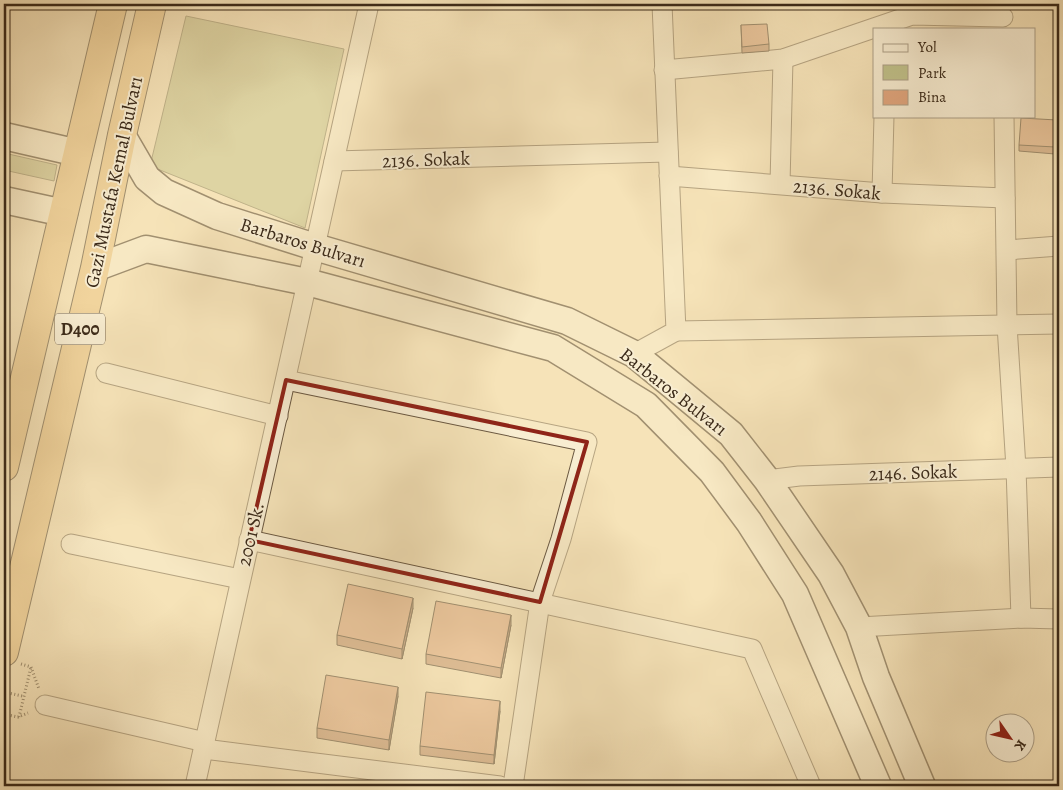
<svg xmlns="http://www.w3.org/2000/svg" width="1063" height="790" font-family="Alegreya,serif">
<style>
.green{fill:#c1c28b;stroke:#7e7652}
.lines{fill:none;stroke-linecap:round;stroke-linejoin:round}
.street-casing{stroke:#6a5841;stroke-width:21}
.secondary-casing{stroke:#3b2a19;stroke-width:29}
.highway-casing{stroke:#3b2a19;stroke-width:30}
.path{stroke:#3b2a19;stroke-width:3;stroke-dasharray:1 2.5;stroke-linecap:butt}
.street{stroke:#f8edd1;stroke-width:19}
.secondary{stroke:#f8edd1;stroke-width:26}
.highway{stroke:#eac27c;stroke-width:28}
.wall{fill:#c28f6c;stroke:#3b2a19}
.shaded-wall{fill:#9e7458;stroke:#3b2a19}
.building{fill:#e1a67e;stroke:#3b2a19}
.marked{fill:none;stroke:#8f2418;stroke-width:4;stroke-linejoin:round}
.labels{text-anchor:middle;stroke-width:4;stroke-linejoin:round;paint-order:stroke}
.shield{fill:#f8edd1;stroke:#746450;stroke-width:1}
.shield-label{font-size:18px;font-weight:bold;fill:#3b2a19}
.street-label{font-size:19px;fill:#3b2a19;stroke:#f8edd1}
</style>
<rect width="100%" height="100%" fill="#f5e3b8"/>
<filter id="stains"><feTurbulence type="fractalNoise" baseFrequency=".004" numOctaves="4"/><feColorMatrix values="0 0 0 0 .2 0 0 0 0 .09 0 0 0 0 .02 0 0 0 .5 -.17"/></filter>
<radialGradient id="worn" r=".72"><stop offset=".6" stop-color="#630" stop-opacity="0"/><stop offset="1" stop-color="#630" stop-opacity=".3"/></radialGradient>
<g class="green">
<path d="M186,16L344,49L305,228L150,166Z"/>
<path d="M4,153L57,165L54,181L4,170Z"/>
</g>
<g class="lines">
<defs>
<g id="street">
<path d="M664,70L783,59L912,15L1003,17"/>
<path d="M1004,116L1007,325L1016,468L1021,618"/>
<path d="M334,161L668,152"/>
<path d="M669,176L882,193L1005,198"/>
<path d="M780,184L783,59"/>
<path d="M882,193L884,116"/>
<path d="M1007,250L1059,246"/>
<path d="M676,331L1059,324"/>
<path d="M634,354L676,331L662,4"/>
<path d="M106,373L278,416"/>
<path d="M286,380L587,442L561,539L540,602L513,786"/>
<path d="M767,480L799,476L1059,467"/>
<path d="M249,540L752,649L811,786"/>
<path d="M71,544L240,579"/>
<path d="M859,627L1021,618L1059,619"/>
<path d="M45,705L205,742"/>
<path d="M204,749L500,786"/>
<path d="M195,786L369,4"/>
</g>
<g id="secondary">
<path d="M122,135L147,178L164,192L217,216L315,247L567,321L634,354L673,386L731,434L767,480L831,574L859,627L876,677L922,786"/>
<path d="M4,136L78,153"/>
<path d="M4,200L64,213"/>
<path d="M95,268L146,249L307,282L553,348L646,405L712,472L749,522L795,594L878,786"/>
</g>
<g id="highway">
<path d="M4,467L113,4"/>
<path d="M4,652L95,268L122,135L152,4"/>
</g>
</defs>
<use href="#street" class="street-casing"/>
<use href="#secondary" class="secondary-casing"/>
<use href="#highway" class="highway-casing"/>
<g class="path">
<path d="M21,664L31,667L39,689"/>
<path d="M4,692L22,696"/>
<path d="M4,714L18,717L28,713"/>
<path d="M19,717L31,667"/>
</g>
<use href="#street" class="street"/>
<use href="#secondary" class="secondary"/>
<use href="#highway" class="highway"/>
</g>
<g class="wall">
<path d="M741,25L769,44V51L742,53Z"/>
<path d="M1057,127L1055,154L1019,151V145Z"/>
<path d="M413,608L402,659L337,645V635Z"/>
<path d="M511,625L501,678L426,664V654Z"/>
<path d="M398,696L389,750L317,738V728Z"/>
<path d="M500,711L494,764L420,755V746Z"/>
</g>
<g class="shaded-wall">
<path d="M413,598V608L402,659V649Z"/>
<path d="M511,615V625L501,678V668Z"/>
<path d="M398,687V696L389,750V740Z"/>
<path d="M500,701V711L494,764V755Z"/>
</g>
<g class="building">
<path d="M767,24L769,44L742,47L741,25Z"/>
<path d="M1021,118L1057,120L1055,147L1019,145Z"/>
<path d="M348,584L413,598L402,649L337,635Z"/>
<path d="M436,601L511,615L501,668L426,654Z"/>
<path d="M326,675L398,687L389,740L317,728Z"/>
<path d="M426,692L500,701L494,755L420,746Z"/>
</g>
<path d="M0 0H1063V790H0ZM286,380L587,442L540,602L249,540Z" fill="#f5e3b8" fill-opacity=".55" fill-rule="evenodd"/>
<path class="marked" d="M286,380L587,442L540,602L249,540Z"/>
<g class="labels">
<rect class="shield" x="55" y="313.5" width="50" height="31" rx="4"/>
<g class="shield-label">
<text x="80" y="335">D400</text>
</g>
<g class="street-label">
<text transform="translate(426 159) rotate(-2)" y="7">2136. Sokak</text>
<text transform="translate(113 182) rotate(-78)" y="7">Gazi Mustafa Kemal Bulvarı</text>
<text transform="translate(837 189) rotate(5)" y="7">2136. Sokak</text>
<text transform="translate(303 242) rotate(17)" y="7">Barbaros Bulvarı</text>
<text transform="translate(674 391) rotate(38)" y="7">Barbaros Bulvarı</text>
<text transform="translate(913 472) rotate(-2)" y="7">2146. Sokak</text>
<text transform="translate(250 534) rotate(-77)" y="7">2001 Sk.</text>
</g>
</g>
<rect width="1063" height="790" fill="none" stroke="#f5e3b8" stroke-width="20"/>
<rect x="5" y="5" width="1053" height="780" fill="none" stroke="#3b2a19" stroke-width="2.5"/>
<rect x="10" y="10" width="1043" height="770" fill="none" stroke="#3b2a19"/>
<rect x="873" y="28" width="162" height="90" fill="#f8edd1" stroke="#ac9f87"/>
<rect x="883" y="44" width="25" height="8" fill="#f8edd1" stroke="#ac9f87"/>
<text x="918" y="52" font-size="15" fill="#3b2a19">Yol</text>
<rect x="883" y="65" width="25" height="15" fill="#c1c28b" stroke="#ac9f87"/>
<text x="918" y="78" font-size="15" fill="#3b2a19">Park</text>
<rect x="883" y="90" width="25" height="15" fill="#e1a67e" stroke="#ac9f87"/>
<text x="918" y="102" font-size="15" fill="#3b2a19">Bina</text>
<g transform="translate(1010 738) rotate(124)"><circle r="24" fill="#f8edd1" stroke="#ac9f87"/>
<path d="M0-4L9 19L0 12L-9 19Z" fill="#8f2418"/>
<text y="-8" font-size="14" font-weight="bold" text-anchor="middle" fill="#3b2a19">K</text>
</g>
<rect width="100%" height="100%" filter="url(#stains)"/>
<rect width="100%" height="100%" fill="url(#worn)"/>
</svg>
